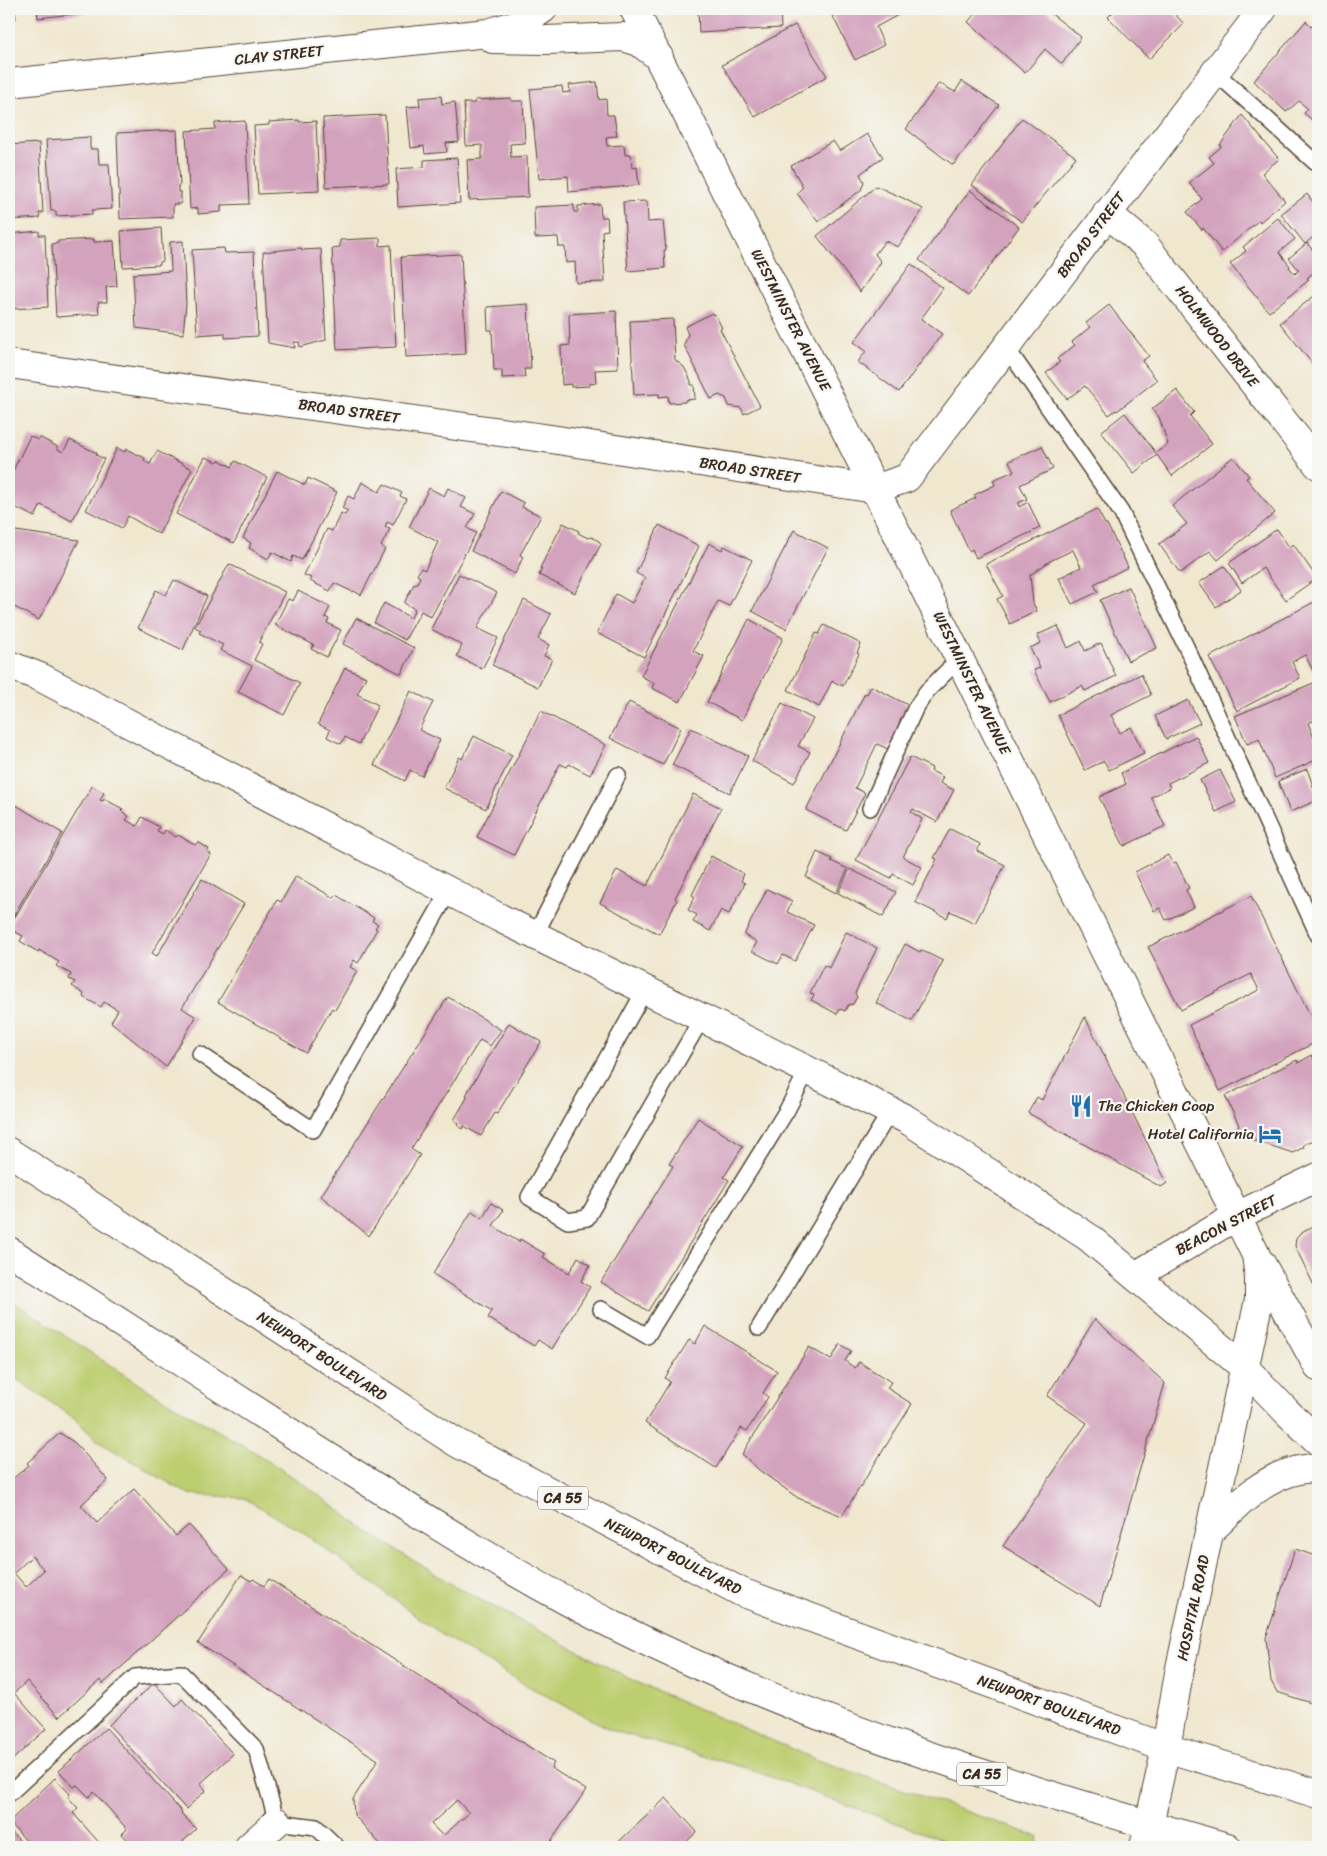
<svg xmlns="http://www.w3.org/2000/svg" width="1327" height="1856" font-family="Sriracha,sans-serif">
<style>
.green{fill:#bdce70;stroke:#7c7c47}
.building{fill:#d3a2bd;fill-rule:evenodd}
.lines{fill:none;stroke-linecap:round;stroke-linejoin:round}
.lane-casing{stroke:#564639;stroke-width:18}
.street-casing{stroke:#564639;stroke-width:30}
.secondary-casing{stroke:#564639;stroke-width:30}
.highway-casing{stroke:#564639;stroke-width:30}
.lane{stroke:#fff;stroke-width:15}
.street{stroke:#fff;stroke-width:28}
.secondary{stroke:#fff;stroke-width:28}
.highway{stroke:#fff;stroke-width:28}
.labels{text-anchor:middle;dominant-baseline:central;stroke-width:4.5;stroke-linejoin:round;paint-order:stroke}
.shield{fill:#f6f6f2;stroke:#73675e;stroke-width:1}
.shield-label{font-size:14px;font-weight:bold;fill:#3b2a1e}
.street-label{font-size:15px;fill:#3b2a1e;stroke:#f6f6f2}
.poi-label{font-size:15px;fill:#3b2a1e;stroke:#f6f6f2;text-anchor:start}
</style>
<rect width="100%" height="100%" fill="#f6f6f2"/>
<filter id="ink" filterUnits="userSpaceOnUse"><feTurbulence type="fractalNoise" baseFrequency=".02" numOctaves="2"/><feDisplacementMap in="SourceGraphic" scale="10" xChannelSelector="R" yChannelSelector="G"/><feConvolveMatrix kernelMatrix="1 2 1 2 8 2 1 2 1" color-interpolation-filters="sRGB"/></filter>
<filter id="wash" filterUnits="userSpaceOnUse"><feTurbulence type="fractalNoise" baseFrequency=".0096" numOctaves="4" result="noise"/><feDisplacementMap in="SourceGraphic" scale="20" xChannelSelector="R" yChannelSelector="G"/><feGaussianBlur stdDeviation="1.12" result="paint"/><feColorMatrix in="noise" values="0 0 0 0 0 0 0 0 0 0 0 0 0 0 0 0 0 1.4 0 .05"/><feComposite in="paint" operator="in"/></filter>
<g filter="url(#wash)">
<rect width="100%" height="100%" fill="#f0e7cf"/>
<path class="green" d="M9,1299L140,1385L254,1452L304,1484L369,1533L453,1585L634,1681L815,1759L1039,1837L1037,1847H962L746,1768L614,1731L533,1689L444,1636L302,1532L244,1498L188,1494L99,1442L74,1418L9,1374Z"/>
<g id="blocks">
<path class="building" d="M9,9H15L16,19L9,20Z
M37,9H98L99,11L38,18Z
M698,9H780L781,28L699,33Z
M829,9H898L900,14L876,27L884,45L855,60Z
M979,9H1045L1081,37L1062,64L1045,49L1025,73L968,22Z
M1116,9H1170L1184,24L1149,59L1108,17Z
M1306,21L1318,33V125L1304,113L1308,109L1299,101L1286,112L1254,81Z
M795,25L827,76L755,117L722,65Z
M962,81L999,105L953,165L906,129L939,83L955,92Z
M597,82L599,100L606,99L607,115H614L617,136L606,137L607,146L624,145L625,155L631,154L632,168L637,167L639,185L569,192L568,176L539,179L530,89L562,86L563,93L570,92L569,85Z
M441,96L442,104L455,102L459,142L446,143L447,152L425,154L424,146L411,148L407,107L420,106L419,98Z
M511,98V101H523L525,143L510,144L511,157L527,156L528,197L469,200L467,160L482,159V145L466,146L464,103H475V100Z
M385,115L389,184L326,187L323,118Z
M1242,115L1279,159L1262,173L1285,201L1260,222L1259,220L1222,252L1203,228L1202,230L1187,212L1202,199L1189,183L1214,163L1209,157L1221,147L1220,145Z
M1022,118L1076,157L1022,222L972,185Z
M299,120V122L316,121L319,191L258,194L254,126L269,125V122Z
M245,121L249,204L221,205V212L198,214V208L190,209L186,131L215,129V123Z
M177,130L180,185L178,186V192H181V204H173V217L120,219L117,133Z
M867,134L883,157L860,174L864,182L861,190L818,222L797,193L803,187L791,166L833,141L840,151Z
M90,137V149H98L99,164H109L112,209L92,210V214L56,216V211H51L46,140Z
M39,143L43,213H39L40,218L9,220V145Z
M457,158L460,203L398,207L396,169L424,167V160Z
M876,186L903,198L923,209L898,247L885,241L875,254L881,262L860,292L817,236Z
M970,190L1019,227L968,296L919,260Z
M1307,194L1318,209V233L1305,244L1281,214Z
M647,201L648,222L663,221L666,250H664L665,268L628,271L623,202Z
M600,204L601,217H607L608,230L602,231L605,282L576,283L575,262L566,263L565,247H559L558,237L535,238L534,207L574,205V212H578V206Z
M1278,218L1295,239L1279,252L1290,266L1289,267L1295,274L1299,270L1289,258L1307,243L1318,257V269L1307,278L1309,280L1269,312L1230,264L1246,251L1243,247Z
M161,228L163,261L159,262V265L123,267L121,231Z
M39,231V235H45L48,307L9,309V234Z
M380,238V246L391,245L396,347L337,350L332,248L340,247V240Z
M94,239V242L114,241L117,286L106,287L107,302H98L99,314L56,317L52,244L58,243V241Z
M183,241L186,304L183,334L136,328L133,274L171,271L170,242Z
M224,248L225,253L254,252L258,336L225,338V333L197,335L192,250Z
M301,248L302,250L321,249L326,340L300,347L299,342H294L295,348L268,343L263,252Z
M461,254L466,354L406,357L401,257Z
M911,264L943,288L921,319L942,334L899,392L858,362L866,351L854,342Z
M1318,293V371L1280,323Z
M528,304L531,369H524L525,377L502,378V370H494L492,330H488L487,307Z
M1109,305L1149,356L1142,361L1157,380L1117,411L1116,410L1109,415L1085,386L1067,399L1046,373L1060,362L1057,359L1075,345L1072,342L1090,327L1086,323Z
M616,311L618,369L595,370L596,383L589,384L590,386L571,387V384L562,385L561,346L570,345L569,314Z
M712,313L713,315L715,314L722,328L720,329L760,406L744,414L741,408L729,406L726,398L719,395L711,399L684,345L688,334L685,327Z
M673,319L675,360L684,367L691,381V385H694L695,399L685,400V402L669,403L668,396L659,397V394L634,395L630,321Z
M1177,390L1194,412L1190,416L1212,444L1172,476L1157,455L1134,473L1101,432L1125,413L1156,453L1168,444L1159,417L1152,409Z
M30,436L38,440L39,437L58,447L57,449L63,452L70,440L97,453L96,455L104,459L72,521L41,505L35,517L9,504V479Z
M1042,446L1053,469L1020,485L1027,499L1018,503L1019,507L1028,502L1040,528L976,558L972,549L969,551L950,510L976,498L974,495L995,485L993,480L1014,471L1009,461Z
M117,448L125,452L126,449L145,458L144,461L150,464L157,451L192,469L159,534L128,516L122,528L86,510Z
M205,457L217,462L219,460L232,467L235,461L267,477L234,543L176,514Z
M1233,457L1249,476L1246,478L1275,513L1218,560L1210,551L1180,573L1159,544L1187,524L1172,506Z
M277,471L305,485L308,478L337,492L302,560L293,556L291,562L272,552L268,559L249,548L251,543L243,538Z
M362,482L379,492L384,484L402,493L400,496L406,499L393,525L387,522L385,527L390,529L381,546L385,549L361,595L354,591L353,592L334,583L330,591L310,581L311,578L304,575L327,529L332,531L341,513L345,515L348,511L342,508L348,496L354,499Z
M429,488L444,496L448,488L466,498L461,507L475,514L467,528L476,533L431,617L421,611L405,640L374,623L384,603L411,618L415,609L404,603L414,584L416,585L420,577L417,575L421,568L425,570L438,542L409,527Z
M501,491L524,503L522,507L541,516L520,555L523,557L515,574L471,551Z
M1097,509L1105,524H1107L1128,567L1094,584L1098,592L1072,604L1059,578L1081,567L1073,550L1050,561L1030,575L1033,603L1037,611L1010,624L997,599L1003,596L986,564Z
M563,523L579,531L578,533L588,538L591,537L599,541L601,544L575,593L539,575L542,569L540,568Z
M659,525L699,546L644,657L597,633L616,594L632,603L645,578L636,573Z
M1277,529L1289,547L1293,544L1317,578L1286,600L1263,568L1242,583L1229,563Z
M9,530L79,540L39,620L9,604Z
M794,530L828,548L786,629L752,611Z
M709,543L722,550L724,546L752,560L729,606L718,601L693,651L704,656L680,702L652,688L654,683L641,676Z
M229,564L285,592L259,642L262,644L254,660L300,683L284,715L238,692L252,666L220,650L223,645L199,633L201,630L195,627Z
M1224,566L1241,590L1216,607L1199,583Z
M459,574L497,593L477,628L498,638L482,669L457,656L462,645L431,629Z
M174,580L207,596L183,650L138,628L156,590L166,595Z
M1129,587L1157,648L1128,661L1100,600Z
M298,591L330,607L325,617L329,619L327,623L341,630L327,657L311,649L314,645L275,625L288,599L293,601Z
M524,600L551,614L538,639L549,645L544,656L552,659L538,687L492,665Z
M1318,600V674L1315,675L1305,655L1292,662L1300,678L1237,711L1209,657Z
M356,618L414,648L401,674L343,644Z
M749,619L783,638L742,720L707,702Z
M824,625L861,644L857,653L859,654L843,686L832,681L819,707L788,690L816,633L819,634Z
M1058,626L1068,648L1081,641L1085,651L1101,643L1116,676L1085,691L1082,686L1050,702L1034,670L1040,668L1030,648L1041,643L1037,635Z
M345,668L366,677L357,694L378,705L359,744L345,737L341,744L327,737L330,730L318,724Z
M1141,674L1151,695L1111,715L1120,733L1131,727L1144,753L1109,770L1104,761L1085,770L1058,715Z
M1318,681V719L1308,723L1318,748V759L1275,778L1259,739L1247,744L1235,716Z
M871,686L908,705L904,712L906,713L888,749L877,744L855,788L865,793L846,830L806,810L865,693L867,694Z
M411,691L433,702L419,730L440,740L422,776L410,770L405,781L374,765Z
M1188,700L1200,723L1166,739L1155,716Z
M629,702L681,728L663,765L610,738Z
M782,703L813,719L798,746L810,752L794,783L752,761Z
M541,711L606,745L590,775L569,764L567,767L560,764L514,855L477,837Z
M691,728L748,756L730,793L672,765Z
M474,736L512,755L486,809L444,788L459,757L462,759Z
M1196,736L1209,763L1168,783L1170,788L1151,797L1165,826L1124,846L1099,797L1126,784L1121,773Z
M910,757L932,768L931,771L943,777L940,783L954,790L937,822L913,809L911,812L922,819L903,857L922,867L913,885L893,874L891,878L856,860Z
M1307,769L1318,800L1290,812L1278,781Z
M1220,770L1236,802L1216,812L1200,780Z
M92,786L104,793L100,800L103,801L104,799L123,809L121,811L129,816L126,820L137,826L142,817L159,827L157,831L163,834L165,830L176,837L178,835L195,845L198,842L209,849L207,852L211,854L152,953L157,956L202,879L244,904L182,1008L196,1017L166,1067L111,1022L118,1010L104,1002L101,1007L83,997L84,994L72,986L75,982L69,979L71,974L56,966L59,962L39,950L38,952L20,941L23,936L12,930L13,927L10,925Z
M693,794L721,808L675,898L677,900L659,934L600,903L617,870L647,886Z
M16,805L62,833L9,923V876L12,871L9,869V817Z
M950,829L980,844L977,851L1005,865L975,923L950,911L947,918L915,902L937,859L934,858Z
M817,852L832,859L831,861L848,869L836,893L806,877Z
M1168,855L1173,864L1176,862L1189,888L1186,890L1194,907L1166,920L1160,908L1154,911L1135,872Z
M711,856L744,874L741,881L745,883L729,914L721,910L710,931L693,922L697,915L688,910L695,897L692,895Z
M850,869L896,892L883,917L838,893Z
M296,876L334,898L336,895L374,918L372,921L378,924L375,928L377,929L358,963L354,960L350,967L357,971L335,1010L332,1008L306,1053L218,1002L277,900L281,902Z
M767,889L792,901L787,912L814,925L795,961L783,955L778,964L752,951L757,942L744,935Z
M1251,896L1318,1031V1041L1220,1091L1189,1025L1259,990L1251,974L1181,1010L1148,947Z
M846,932L877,948L855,993L857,997L853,1004L848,1005L845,1011L840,1009L837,1014L811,1000L814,995L810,993L824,965L829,968Z
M905,944L920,952L921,950L943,961L912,1021L876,1003Z
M448,997L501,1030L490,1046L480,1040L411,1149L420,1155L369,1236L321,1196Z
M1085,1017L1167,1183L1161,1187L1028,1113L1037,1097L1042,1100Z
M509,1023L541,1042L497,1114L495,1113L481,1136L464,1126L463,1129L457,1125L459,1123L454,1120L468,1096L466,1095Z
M1312,1055L1318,1067V1138L1303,1145L1304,1147L1293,1153L1241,1136L1237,1127L1239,1125L1225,1096L1297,1060L1298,1063Z
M698,1118L743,1146L724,1177L729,1180L648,1311L601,1282L673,1166L669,1164Z
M491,1203L503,1210L493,1226L519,1242L520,1239L545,1254L543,1257L569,1273L578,1257L590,1265L581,1281L590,1287L552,1349L538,1340L534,1346L488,1318L492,1311L433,1274L472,1211L482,1218Z
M1318,1223V1294L1295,1246L1296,1239L1300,1234Z
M1095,1319L1165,1383L1100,1606L1003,1546L1087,1423L1047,1396Z
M705,1326L777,1371L763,1393L768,1397L747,1431L741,1428L716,1468L645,1423L670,1382L665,1378L689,1340L695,1344Z
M840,1344L851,1351L845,1361L855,1368L859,1362L891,1382L887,1388L912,1404L842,1516L798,1498L759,1470L742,1454L809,1347L831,1360Z
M60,1433L75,1443L108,1480L81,1505L97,1523L134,1489L176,1536L189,1525L229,1569L103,1684L100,1680L59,1717L27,1681L14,1693L46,1729L9,1763V1482L29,1465L27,1463ZM32,1556L44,1570L26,1587L14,1573Z
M1295,1549L1318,1557V1691L1314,1704L1277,1692L1271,1681L1266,1638Z
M241,1575L251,1581L253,1579L264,1586L269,1579L554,1763L551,1768L586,1790L547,1847H383L354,1815L353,1799L378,1760L198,1643ZM457,1800L469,1813L443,1836L431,1824Z
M154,1683L176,1706L182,1699L233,1754L200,1784L206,1790L186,1809L109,1725Z
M106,1728L182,1812L181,1813L196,1829L183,1841L184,1843L180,1847H134L122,1834L127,1829L94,1792L89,1797L77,1785L74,1787L59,1771Z
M55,1778L70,1794L68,1797L78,1808L73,1813L103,1847H32L9,1822Z
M666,1798L697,1832L685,1843L688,1847H613Z
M9,1829L20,1841L16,1845L18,1847H9Z"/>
</g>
</g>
<g filter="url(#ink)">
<use href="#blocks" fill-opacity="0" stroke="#564639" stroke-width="1"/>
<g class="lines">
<defs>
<path id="lane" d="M1215,72L1318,165
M1006,347L1121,512L1190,655L1318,935
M870,808L915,709L927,691L960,658
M535,935L618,775
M645,990L529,1197L568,1221L587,1218L702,1018
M200,1054L313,1130L449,891
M601,1309L647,1336L787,1110L807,1071
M759,1328L890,1112
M9,1794L135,1677L181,1673L256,1749L277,1822L316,1827L337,1847"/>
<path id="street" d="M1107,213L1145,245L1318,465
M9,364L551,439L875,489
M1135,1276L1237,1216L1318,1177
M249,1847L277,1822"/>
<path id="secondary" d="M634,9L875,489L1256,1255L1259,1277V1300L1179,1673L1166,1748L1144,1847
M493,39L546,40L623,37L639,42L659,57
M9,83L488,33L524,22L543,9
M875,489L907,478L1263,9
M9,665L40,677L500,918L906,1119L1088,1237L1245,1368L1288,1413L1318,1441
M1261,1263L1318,1367
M1210,1531C1236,1506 1263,1477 1299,1470C1306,1469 1312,1467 1318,1469"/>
<path id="highway" d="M9,1152L457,1443L741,1592L1166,1748L1318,1794
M9,1251C122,1323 235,1398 349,1470C436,1525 523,1580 615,1626C810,1724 1018,1788 1227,1847"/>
</defs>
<use href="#lane" class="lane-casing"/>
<use href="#street" class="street-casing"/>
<use href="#secondary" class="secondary-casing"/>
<use href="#highway" class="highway-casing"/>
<use href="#lane" class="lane"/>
<use href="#street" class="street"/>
<use href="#secondary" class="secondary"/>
<use href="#highway" class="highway"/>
</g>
</g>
<defs>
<symbol id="restaurant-bare" viewBox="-9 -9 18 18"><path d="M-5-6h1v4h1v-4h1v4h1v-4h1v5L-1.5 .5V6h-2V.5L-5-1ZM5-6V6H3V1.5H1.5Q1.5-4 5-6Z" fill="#1f6fb2" stroke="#f6f6f2" stroke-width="2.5" paint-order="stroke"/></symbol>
<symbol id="hotel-bare" viewBox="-9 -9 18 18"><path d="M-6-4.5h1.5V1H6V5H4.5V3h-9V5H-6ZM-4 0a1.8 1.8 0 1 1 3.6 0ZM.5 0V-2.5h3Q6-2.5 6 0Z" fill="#1f6fb2" stroke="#f6f6f2" stroke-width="2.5" paint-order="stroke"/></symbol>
</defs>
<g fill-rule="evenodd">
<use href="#restaurant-bare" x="1065" y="1090" width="32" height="32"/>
<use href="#hotel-bare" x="1254" y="1118" width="32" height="32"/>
</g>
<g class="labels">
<g class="shield">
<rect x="538" y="1486.5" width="50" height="23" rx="4"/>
<rect x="957" y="1762.5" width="50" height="23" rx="4"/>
</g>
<g class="shield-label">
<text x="563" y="1498">CA 55</text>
<text x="982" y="1774">CA 55</text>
</g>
<g class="street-label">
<text transform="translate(279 55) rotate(-6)">CLAY STREET</text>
<text transform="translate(1091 235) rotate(-53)">BROAD STREET</text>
<text transform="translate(791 320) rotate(63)">WESTMINSTER AVENUE</text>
<text transform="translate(1217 336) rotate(52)">HOLMWOOD DRIVE</text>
<text transform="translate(349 411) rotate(8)">BROAD STREET</text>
<text transform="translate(750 470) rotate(9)">BROAD STREET</text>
<text transform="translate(972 683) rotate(64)">WESTMINSTER AVENUE</text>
<text transform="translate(1226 1225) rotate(-28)">BEACON STREET</text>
<text transform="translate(322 1356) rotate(33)">NEWPORT BOULEVARD</text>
<text transform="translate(673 1556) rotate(27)">NEWPORT BOULEVARD</text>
<text transform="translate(1193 1608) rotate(-78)">HOSPITAL ROAD</text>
<text transform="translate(1049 1705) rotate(20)">NEWPORT BOULEVARD</text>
</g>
<g class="poi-label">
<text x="1098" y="1106">The Chicken Coop</text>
<text x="1254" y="1134" text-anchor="end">Hotel California</text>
</g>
</g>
<rect width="1327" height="1856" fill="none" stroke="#f6f6f2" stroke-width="30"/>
</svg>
